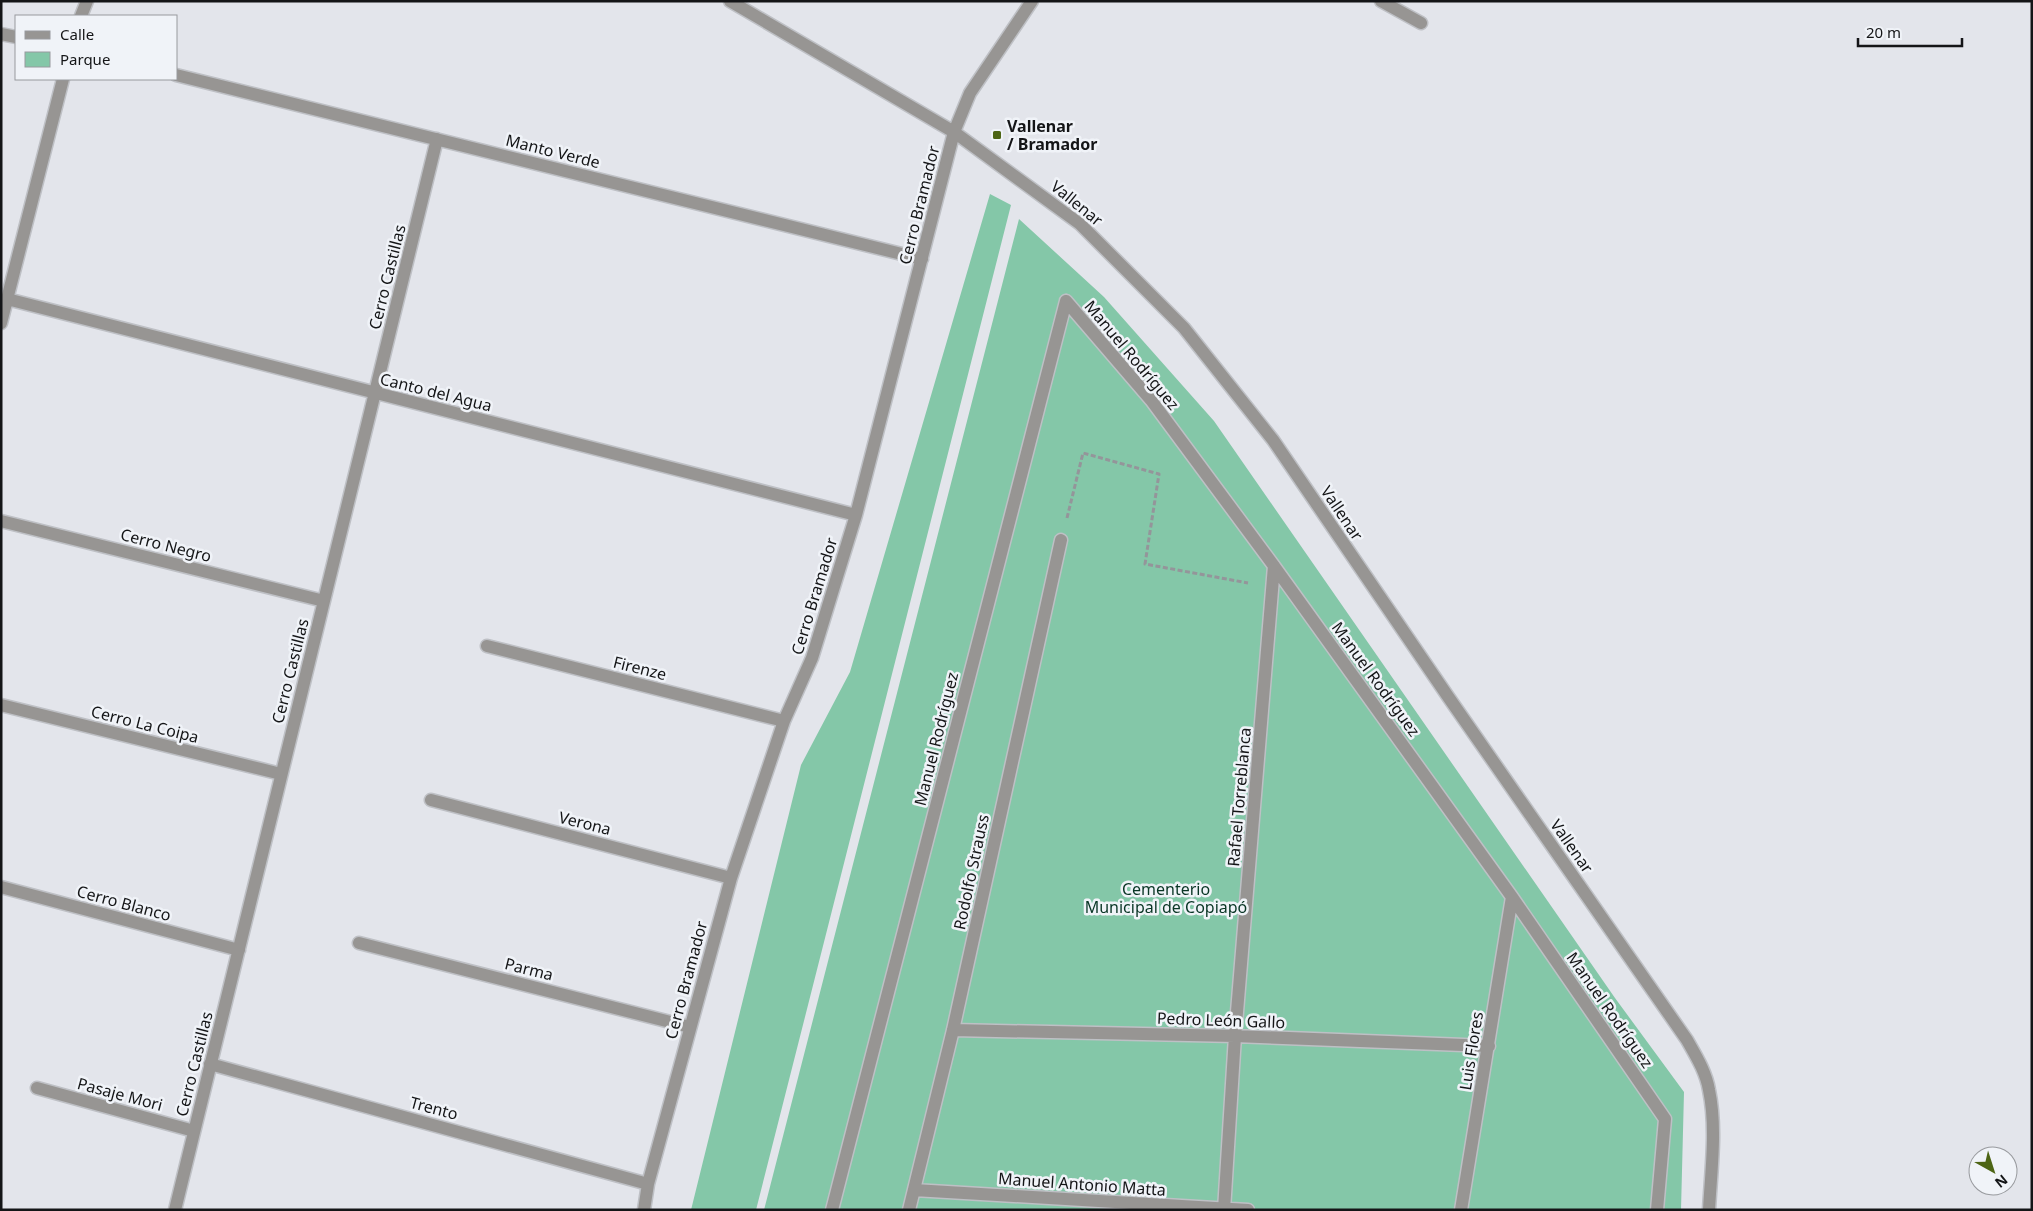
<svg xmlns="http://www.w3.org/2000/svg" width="2033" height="1211" font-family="'Noto Sans',sans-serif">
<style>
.green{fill:#84c7a8}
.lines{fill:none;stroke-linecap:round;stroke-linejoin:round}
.minor-casing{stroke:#bec0c5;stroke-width:15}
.path{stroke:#94959a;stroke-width:3;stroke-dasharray:5 2.5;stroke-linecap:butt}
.minor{stroke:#979593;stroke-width:12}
.poi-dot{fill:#4d6515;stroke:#f0f3f8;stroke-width:2}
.labels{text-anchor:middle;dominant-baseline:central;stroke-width:5;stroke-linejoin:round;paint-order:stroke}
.poi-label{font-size:16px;font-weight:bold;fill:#141517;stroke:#f0f3f8;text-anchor:start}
.street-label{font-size:16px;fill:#141517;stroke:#f0f3f8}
.park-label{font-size:16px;fill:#093625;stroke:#f0f3f8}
</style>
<rect width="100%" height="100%" fill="#e3e5eb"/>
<path class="green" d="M990,194L1011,205L756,1210H691L801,765L850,672Z
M1019,219L1104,297L1214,421L1615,998L1684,1092L1681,1210H764Z"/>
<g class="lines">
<defs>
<path id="minor" d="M730,1L954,132L1080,224L1184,328L1273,440L1449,698L1687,1040C1696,1056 1706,1072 1709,1090C1717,1128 1711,1171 1709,1210
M1381,1L1421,23
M81,16L87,1
M1,34L16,37
M176,75L922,259
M7,299L856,515
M1066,301L1151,400L1274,566L1512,897L1665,1119L1657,1210
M1,323L63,79
M1,521L324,601
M487,646L784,721
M1,705L281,774
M431,800L731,878
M1,887L239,950
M359,943L690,1027
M953,1030L1235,1036L1489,1046
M210,1064L648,1184
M37,1088L194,1131
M914,1190L1248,1210
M175,1210L437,139
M644,1210L648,1184L731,878L784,721L812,658L856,515L954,132L970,93L1032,1
M832,1210L1066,301
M909,1210L953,1030L1061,540
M1224,1210L1235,1036L1274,566
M1461,1210L1512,897"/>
</defs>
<use href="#minor" class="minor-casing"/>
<path class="path" d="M1067,518L1083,453L1159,474L1145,564L1248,583"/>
<use href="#minor" class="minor"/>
</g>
<rect class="poi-dot" x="992" y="130" width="10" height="10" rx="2.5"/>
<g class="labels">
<g class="poi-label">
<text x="1007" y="126">Vallenar<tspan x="1007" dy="18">/ Bramador</tspan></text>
</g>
<g class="street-label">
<text transform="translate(553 151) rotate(14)">Manto Verde</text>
<text transform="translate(1077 203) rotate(39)">Vallenar</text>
<text transform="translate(919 205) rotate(-76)">Cerro Bramador</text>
<text transform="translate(387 277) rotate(-76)">Cerro Castillas</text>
<text transform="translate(1132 355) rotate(50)">Manuel Rodríguez</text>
<text transform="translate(436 392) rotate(14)">Canto del Agua</text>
<text transform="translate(1342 513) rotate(56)">Vallenar</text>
<text transform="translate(166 545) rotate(14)">Cerro Negro</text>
<text transform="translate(814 596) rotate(-73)">Cerro Bramador</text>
<text transform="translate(640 668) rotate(14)">Firenze</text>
<text transform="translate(290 671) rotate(-76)">Cerro Castillas</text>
<text transform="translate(1376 679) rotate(54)">Manuel Rodríguez</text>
<text transform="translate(145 724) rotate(14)">Cerro La Coipa</text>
<text transform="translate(936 739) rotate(-76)">Manuel Rodríguez</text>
<text transform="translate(1239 797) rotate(-85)">Rafael Torreblanca</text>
<text transform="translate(585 823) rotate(14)">Verona</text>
<text transform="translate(1572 846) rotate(55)">Vallenar</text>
<text transform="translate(971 872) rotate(-78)">Rodolfo Strauss</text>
<text transform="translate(124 903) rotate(15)">Cerro Blanco</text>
<text transform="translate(529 969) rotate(14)">Parma</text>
<text transform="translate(686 980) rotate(-75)">Cerro Bramador</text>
<text transform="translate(1610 1010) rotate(55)">Manuel Rodríguez</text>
<text transform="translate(1221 1020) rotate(2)">Pedro León Gallo</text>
<text transform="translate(1471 1051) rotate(-81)">Luis Flores</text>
<text transform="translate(194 1064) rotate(-76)">Cerro Castillas</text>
<text transform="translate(120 1094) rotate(15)">Pasaje Mori</text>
<text transform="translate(434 1108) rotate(15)">Trento</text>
<text transform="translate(1082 1184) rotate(4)">Manuel Antonio Matta</text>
</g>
<g class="park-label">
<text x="1166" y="889">Cementerio<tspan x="1166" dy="18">Municipal de Copiapó</tspan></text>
</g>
</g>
<rect width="2033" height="1211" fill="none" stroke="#141517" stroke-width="5"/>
<rect x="15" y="15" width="162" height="65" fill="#f0f3f8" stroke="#989a9e"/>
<rect x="25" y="31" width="25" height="8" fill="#979593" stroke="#989a9e"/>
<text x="60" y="40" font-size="15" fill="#141517">Calle</text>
<rect x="25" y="52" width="25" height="15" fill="#84c7a8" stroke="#989a9e"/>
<text x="60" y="65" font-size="15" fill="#141517">Parque</text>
<g transform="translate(1993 1171) rotate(141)"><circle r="24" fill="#f0f3f8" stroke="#989a9e"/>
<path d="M0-4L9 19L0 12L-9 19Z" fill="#4d6515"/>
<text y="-8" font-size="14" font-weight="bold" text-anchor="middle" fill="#141517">N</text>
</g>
<path d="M1858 38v8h104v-8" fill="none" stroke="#141517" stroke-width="2.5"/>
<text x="1866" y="38" font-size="15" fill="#141517" stroke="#f0f3f8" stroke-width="4" paint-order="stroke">20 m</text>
</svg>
